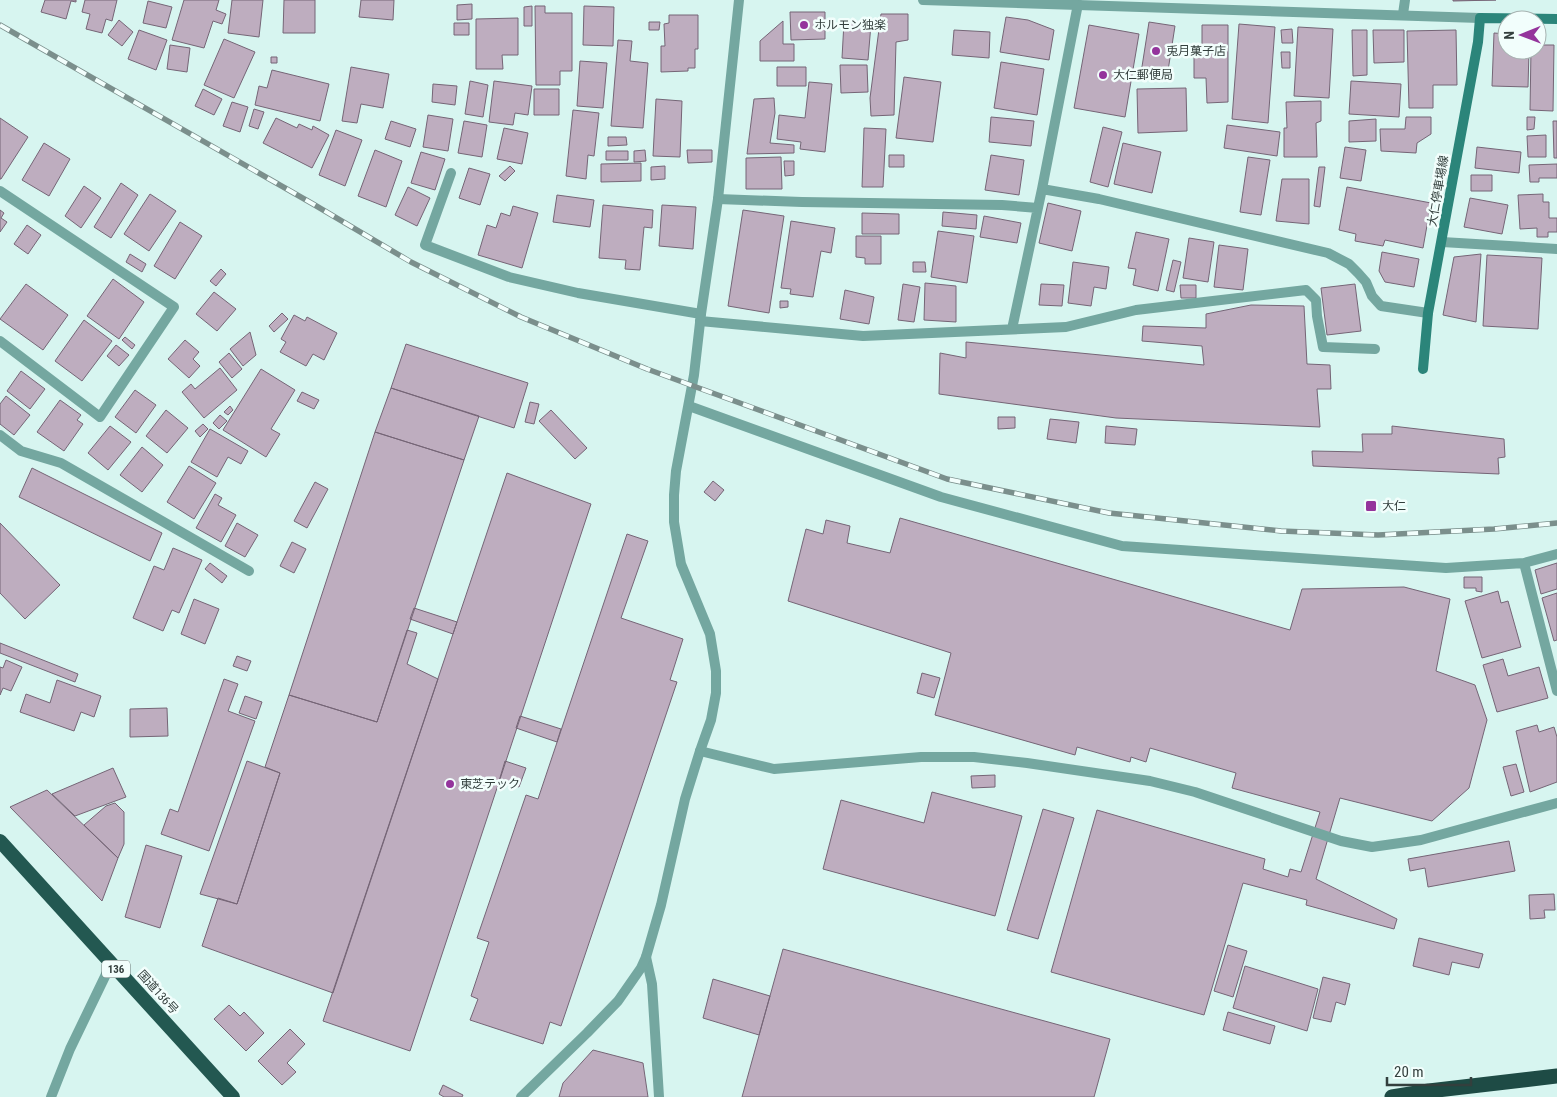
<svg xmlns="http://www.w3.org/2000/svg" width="1557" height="1097" font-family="'Roboto Condensed','Noto Sans JP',sans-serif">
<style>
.building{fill:#beadbf;stroke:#756576}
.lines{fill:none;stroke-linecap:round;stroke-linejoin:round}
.service{stroke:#74a7a0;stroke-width:10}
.minor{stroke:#74a7a0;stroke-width:10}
.tertiary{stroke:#74a7a0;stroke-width:10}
.secondary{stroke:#2b857a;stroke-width:10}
.trunk{stroke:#235851;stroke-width:14}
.motorway{stroke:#1e4b45;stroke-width:15}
.rail-casing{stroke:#7b8f8c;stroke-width:5.5}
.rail{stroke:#f2fefc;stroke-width:4;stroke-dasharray:11;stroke-linecap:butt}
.poi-dot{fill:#94349c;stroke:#f2fefc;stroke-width:2}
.labels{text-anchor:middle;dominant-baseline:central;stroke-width:5;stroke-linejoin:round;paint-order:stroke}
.shield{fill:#f2fefc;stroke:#6c7876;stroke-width:1}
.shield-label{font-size:11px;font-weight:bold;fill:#333f3d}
.poi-label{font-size:12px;fill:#333f3d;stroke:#f2fefc;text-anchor:start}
.street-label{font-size:12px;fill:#333f3d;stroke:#f2fefc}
</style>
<rect width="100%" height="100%" fill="#d7f5f0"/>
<path class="building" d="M45,0H76V2L71,1L66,19L41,12Z
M85,0H117L112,21L106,19L102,33L86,29L90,14L82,12Z
M184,0H219L216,10L226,14L222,24L213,21L204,48L172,40Z
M232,0H263L259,37L228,33Z
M284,0H315V33H283Z
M361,0H394L393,20L359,17Z
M1453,0H1496L1453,1Z
M148,1L172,7L166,28L143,23Z
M472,4V19L457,20V5Z
M532,6V26H524V7Z
M535,6H545V13H572V71H560V85H536Z
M584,6L614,7L613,46L583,45Z
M790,12H825V39L791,40Z
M881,14H908V40L896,42L894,115L871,116L870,98Z
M669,15H698V49H695V68H688V71L661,72V46H665L664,24L669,23Z
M1006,17L1028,20L1054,30L1049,60L1000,52Z
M518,18V55H502L503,69H476V19Z
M119,20L133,32L122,46L108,35Z
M783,21V44H794V61H760V41Z
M649,22H660L659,30H649Z
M844,22L871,24L868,60L842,58Z
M1149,22L1175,26L1167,77L1141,73Z
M454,23H469V35H454Z
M1239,24L1275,27L1268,123L1232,119Z
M1089,25L1139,34L1125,117L1074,108Z
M1202,25H1228V102L1207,103L1206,78H1194V55L1202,56Z
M1298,27L1333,29L1329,98L1294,96Z
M1292,29L1293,43H1282L1281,30Z
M139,30L167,40L156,70L128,59Z
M954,30L990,32L989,58L952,55Z
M1352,30H1367V75L1353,76Z
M1373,30H1404V62L1374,63Z
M1456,30L1457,85H1433V108H1409L1407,31Z
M1494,33L1507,34V50H1529L1528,87L1492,86Z
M224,39L255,52L234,98L204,85Z
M618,40L632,41L630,61L648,63L643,128L611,126Z
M170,45L190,48L187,72L167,69Z
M1537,45H1554L1553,111L1530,110L1531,50H1537Z
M1281,52H1290V68H1282Z
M271,57H277V63H271Z
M580,61L607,63L603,108L577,106Z
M1001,62L1044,69L1037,115L994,108Z
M840,65H867L868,92L841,93Z
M351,67L389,74L383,108L361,104L357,123L342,121Z
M777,67H806V86H777Z
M272,70L329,84L320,121L255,105L259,86L267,88Z
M904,77L941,82L933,142L896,138Z
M470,81L488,85L483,117L465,114Z
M494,81L532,86L528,115L515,113L513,125L489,122Z
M1351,81L1401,84L1399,117L1349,114Z
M809,82L832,84L825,152L800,149L801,142L777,139L779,115L805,118Z
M433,84L457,86L455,105L432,102Z
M1186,88L1187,131L1138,133L1137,89Z
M203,89L222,99L214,115L195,106Z
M534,89H559V115H534Z
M774,98L775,113L770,143L794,145V153L747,154L754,99Z
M656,99L682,101L680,157L653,156Z
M1321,101V121L1316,123L1317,157H1284V128H1287L1286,102Z
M232,102L248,107L240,132L223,126Z
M254,109L264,112L258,129L249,126Z
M573,110L599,113L594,156L588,155L586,179L566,176Z
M428,115L453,119L448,151L423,147Z
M991,117L1034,121L1031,146L989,142Z
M1406,117H1431V134L1417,143L1416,153L1381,151L1380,129H1405Z
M1527,117H1535L1534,129L1527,130Z
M0,118L28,137L1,179H0Z
M276,118L297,128L299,124L312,130L313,126L329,135L312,168L263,143Z
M1376,119V141L1349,142V121Z
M391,121L416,129L410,147L385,139Z
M464,121L487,125L482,157L458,153Z
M1553,121H1557V158H1554Z
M1227,125L1280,132L1277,156L1224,148Z
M1103,127L1122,132L1108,187L1090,182Z
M504,128L528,133L522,164L497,159Z
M864,128L886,129L883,187H862Z
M336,130L362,140L345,186L319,175Z
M1546,135V157H1528L1527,136Z
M608,137H626L627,145L608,146Z
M44,143L70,159L49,196L22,180Z
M1123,143L1161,152L1152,193L1114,184Z
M1345,147L1366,150L1361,181L1340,178Z
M1477,147L1521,152L1519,173L1475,168Z
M375,150L402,161L386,207L358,196Z
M645,150L646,161L634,162V151Z
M687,150H712V162L688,163Z
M606,151H628V160H606Z
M421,152L445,159L435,190L411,183Z
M889,155H904V167H889Z
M991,155L1024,160L1019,195L985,190Z
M781,157L782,189H746V158Z
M1248,157L1270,160L1261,215L1240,212Z
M784,161H794V175L785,176Z
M641,163V181L601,182V164Z
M1557,164V178H1539V182H1530L1529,165Z
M510,166L515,171L505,181L499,176Z
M665,166V179L651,180V167Z
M1319,167H1325L1320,207L1314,206Z
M469,168L490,174L480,205L459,198Z
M1471,175H1492V191H1471Z
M1282,179H1309V224L1276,221Z
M121,183L138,195L111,238L94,227Z
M84,186L101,198L81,228L65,216Z
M408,187L430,198L417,226L395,215Z
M1347,187L1431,203L1423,248L1385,240L1383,246L1355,241L1356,234L1339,230Z
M150,194L176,211L149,251L124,234Z
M1543,194V202H1549V218H1557V232H1548V237H1537V228L1520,229L1518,195Z
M557,195L594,200L590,227L553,222Z
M1470,198L1508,205L1502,234L1464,227Z
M1048,203L1081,211L1072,251L1039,243Z
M603,205L653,210L652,228L644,227L640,270L625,269L626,260L599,258Z
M662,205L696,207L693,249L659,246Z
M513,206L538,213L522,268L478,255L487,225L496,228L501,213L510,216Z
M0,210L4,213L1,218L7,222L0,232Z
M743,210L784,216L769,313L728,306Z
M943,212L977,215L976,229L942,226Z
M862,213L899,214V234H862Z
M984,216L1021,223L1017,243L980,237Z
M791,221L835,228L831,253L821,251L813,297L790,294L791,289L781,288Z
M180,222L202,236L175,279L154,266Z
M27,225L41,235L28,254L14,244Z
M938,231L974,236L967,283L931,277Z
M1136,232L1169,239L1158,291L1133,285L1136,269L1128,268Z
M856,236H881V264H865V258L856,257Z
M1189,238L1214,242L1208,282L1183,278Z
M1219,245L1248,249L1243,290L1214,287Z
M1382,252L1419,259L1414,287L1385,282L1379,271Z
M130,254L146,264L142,272L126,262Z
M1481,254L1476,322L1443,315L1454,257Z
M1487,255L1542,258L1538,329L1483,326Z
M1173,260L1181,262L1174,292L1166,290Z
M913,262H925L926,272H913Z
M1073,262L1109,267L1106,289L1094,287L1091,306L1068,303Z
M221,269L226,274L216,286L210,281Z
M113,279L144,302L119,339L87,316Z
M925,283L956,286V322L924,320Z
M26,284L68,315L43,350L0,319Z
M903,284L920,287L914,322L898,320Z
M1041,284L1064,285L1062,306L1039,305Z
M1355,284L1361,331L1327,335L1321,288Z
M1180,285H1196V298H1181Z
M845,290L874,297L869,324L840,319Z
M214,292L236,309L217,331L196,314Z
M780,301H788V307L780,308Z
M1251,305L1304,306L1307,364L1330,365L1331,389H1317L1320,427L1116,418L939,394L940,353L966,358V342L1204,365L1202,346L1142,341L1143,326L1206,328V314Z
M282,313L288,319L274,332L269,326Z
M294,315L305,321L307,317L337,333L324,360L313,354L306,366L280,352L286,342L281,339Z
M84,320L112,341L82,381L55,361Z
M250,332L256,355L243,366L230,349Z
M125,337L135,345L132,349L122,340Z
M185,340L199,352L193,359L200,366L189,378L168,359Z
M406,344L528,383L514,428L391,388Z
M116,345L129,355L119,366L107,356Z
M229,353L242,369L232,378L219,362Z
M220,368L237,390L204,418L182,392L191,384L195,389Z
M261,369L295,390L271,429L280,434L266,457L223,430Z
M21,371L45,389L30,409L7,391Z
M391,388L479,416L464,460L375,432Z
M135,390L156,405L136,433L115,417Z
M302,392L319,400L314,409L297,401Z
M6,396L30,415L14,435L0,424V404Z
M60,400L81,415L77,420L83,424L64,451L37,432Z
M530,402L539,404L534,424L525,422Z
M230,406L233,410L228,415L224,412Z
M166,410L188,428L167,453L146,436Z
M551,410L587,448L575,459L539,421Z
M220,415L227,421L219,429L213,423Z
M998,417H1015V428L998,429Z
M1050,419L1079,422L1076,443L1047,439Z
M203,424L208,429L200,437L195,431Z
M110,426L131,442L108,470L88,453Z
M1106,426L1137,429L1135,445L1105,443Z
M1392,426L1504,439L1505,457L1498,458L1499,474L1313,466L1312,451L1363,452L1362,434H1392Z
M210,429L248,451L241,464L228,457L217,477L191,462Z
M375,432L464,460L377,722L289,695Z
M142,447L163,465L142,492L120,475Z
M189,466L216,483L194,519L167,502Z
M32,468L162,533L150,561L19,497Z
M507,473L591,504L410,1051L323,1021Z
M713,481L724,490L715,501L704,492Z
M315,482L328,489L307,528L294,521Z
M215,494L222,498L218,505L236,515L221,542L196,528Z
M900,518L1290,630L1302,589L1404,587L1450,599L1436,671L1475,685L1487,720L1469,788L1432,821L1340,798L1316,879L1397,919L1394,929L1306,905L1307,900L1243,883L1204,1015L1051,972L1097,810L1265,859L1263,869L1288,877L1290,869L1301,872L1320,812L1232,788L1236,773L1150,748L1146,762L1131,757L1130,762L1077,747L1075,755L935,715L951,653L788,601L806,529L823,534L826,520L850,526L847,543L890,553Z
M0,523L60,585L25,619L0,593Z
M237,523L258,535L245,557L225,546Z
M627,534L648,541L621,618L683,639L670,680L677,682L561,1026L550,1022L543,1044L470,1020L478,999L471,996L489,942L477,938L526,795L538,799Z
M292,542L306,549L294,573L280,566Z
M173,548L202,560L179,613L172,610L163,631L133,618L154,566L164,570Z
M210,563L227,576L222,583L205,569Z
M1557,563V589L1541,594L1535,570Z
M1464,577H1482V592L1476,591V588H1464Z
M1498,591L1501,603L1508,601L1521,647L1482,658L1465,601Z
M1557,593V640L1554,641L1542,598Z
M194,599L219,609L205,644L181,634Z
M414,608L457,622L453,634L410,619Z
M407,630L417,633L407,664L438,679L333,993L202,946L218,898L237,904L280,773L265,767L289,695L377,722Z
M0,643L78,674L75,682L0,653Z
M237,656L251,661L247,671L233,666Z
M1503,659L1508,676L1539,667L1548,698L1497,712L1483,665Z
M6,660L22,667L11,691L3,688L0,695V667L3,668Z
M922,673L940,678L934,698L917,693Z
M224,679L238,684L228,711L255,721L209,851L161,834L170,809L178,812Z
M57,680L101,696L94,717L81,712L74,731L20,712L26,694L50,703Z
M245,696L262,702L256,719L239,713Z
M167,708L168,736L130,737V709Z
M520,716L561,729L557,742L516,728Z
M1537,725L1539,732L1554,727L1557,737V782L1530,792L1516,731Z
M247,761L280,773L237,904L200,894Z
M505,761L526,768L519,787L499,781Z
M1516,764L1524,792L1511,796L1503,767Z
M113,768L126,797L75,816L52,794Z
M995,775V787L972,788L971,776Z
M47,790L118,858L102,901L10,807Z
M932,792L1022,816L995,916L823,869L841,800L924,823Z
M115,803L124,812V844L118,858L84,825L106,806Z
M1043,809L1074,818L1038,939L1007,930Z
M1509,841L1515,871L1428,887L1425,868L1410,871L1408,859Z
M146,845L182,856L160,928L125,917Z
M1554,894L1555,910H1544L1545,918L1530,919L1529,895Z
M1419,938L1483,954L1479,968L1452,962L1449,975L1413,966Z
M1228,945L1247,951L1233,997L1214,991Z
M783,949L1110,1039L1094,1097H742Z
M1245,966L1318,989L1307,1031L1233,1008Z
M1323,977L1350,984L1345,1005L1336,1002L1331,1022L1313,1018Z
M713,979L770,996L759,1035L703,1018Z
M229,1005L240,1016L244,1012L264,1033L246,1051L214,1019Z
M1228,1012L1275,1026L1270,1044L1223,1030Z
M290,1029L305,1044L287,1063L296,1072L282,1085L258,1061Z
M593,1050L643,1063L648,1097H559L563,1083Z
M443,1085L463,1095L462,1097H444L439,1094Z"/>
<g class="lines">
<path class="service" d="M451,173L425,245L509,277L578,293L701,314
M646,957L652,984L659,1097"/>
<path class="minor" d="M1403,14L1405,0
M1042,189L1099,199L1328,253L1349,264L1358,273L1366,282L1372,296L1381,306L1428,313
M0,191L174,307L100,417L0,341
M718,199L802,202L1002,205L1038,208
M1442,242L1557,249
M700,321L863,336L1066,327L1136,310L1306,290L1316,300L1317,316L1323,347L1375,349
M1012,329L1042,189L1078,4
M689,406L941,497L1122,546L1446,568L1524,563L1557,554
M0,435L21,451L61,463L249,571
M1524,563L1557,691
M700,751L774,769L921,757H974L1027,763L1150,781L1195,792L1341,841L1372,847L1421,840L1557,803
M51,1097L70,1049L111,964"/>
<path class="tertiary" d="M923,0L1480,18
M521,1097L587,1033L618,1001L641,968L646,957L661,905L685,799L700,751L711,720L716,693V671L710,634L681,564L674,522V495L676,471L694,375L701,314L718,199L739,0"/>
<path class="secondary" d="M1423,369L1428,313L1478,42L1480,18L1557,19"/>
<path class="trunk" d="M0,841L233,1097"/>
<path class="motorway" d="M1392,1097L1429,1091L1557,1076"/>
<defs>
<path id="rail" d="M0,25L313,204L411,262L521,317L647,369L947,479L1109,513L1281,531L1378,535L1494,529L1557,523"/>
</defs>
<use href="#rail" class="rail-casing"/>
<use href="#rail" class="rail"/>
</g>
<g class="poi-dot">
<circle cx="804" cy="25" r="5"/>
<circle cx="1156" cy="51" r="5"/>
<circle cx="1103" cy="75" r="5"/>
<rect x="1365" y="500" width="12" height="12" rx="2.5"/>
<circle cx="450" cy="784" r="5"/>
</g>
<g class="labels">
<rect class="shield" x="102" y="960.5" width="28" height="17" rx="4"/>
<g class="shield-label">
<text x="116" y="969">136</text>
</g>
<g class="poi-label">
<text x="814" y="25">ホルモン独楽</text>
<text x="1166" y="51">兎月菓子店</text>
<text x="1113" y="75">大仁郵便局</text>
<text x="1382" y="506">大仁</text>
<text x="460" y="784">東芝テック</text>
</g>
<g class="street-label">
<text transform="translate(1438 191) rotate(-80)">大仁停車場線</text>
<text transform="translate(158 992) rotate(48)">国道136号</text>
</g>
</g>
<g transform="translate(1522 35) rotate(269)"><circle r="24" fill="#f2fefc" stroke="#a6b2b0"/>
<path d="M0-4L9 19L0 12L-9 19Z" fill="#94349c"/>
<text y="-8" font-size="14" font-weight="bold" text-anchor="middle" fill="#333f3d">N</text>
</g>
<path d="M1387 1077v8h84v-8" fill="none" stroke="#333f3d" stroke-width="2.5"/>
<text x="1394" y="1077" font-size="15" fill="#333f3d" stroke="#f2fefc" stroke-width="4" paint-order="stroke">20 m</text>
</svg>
